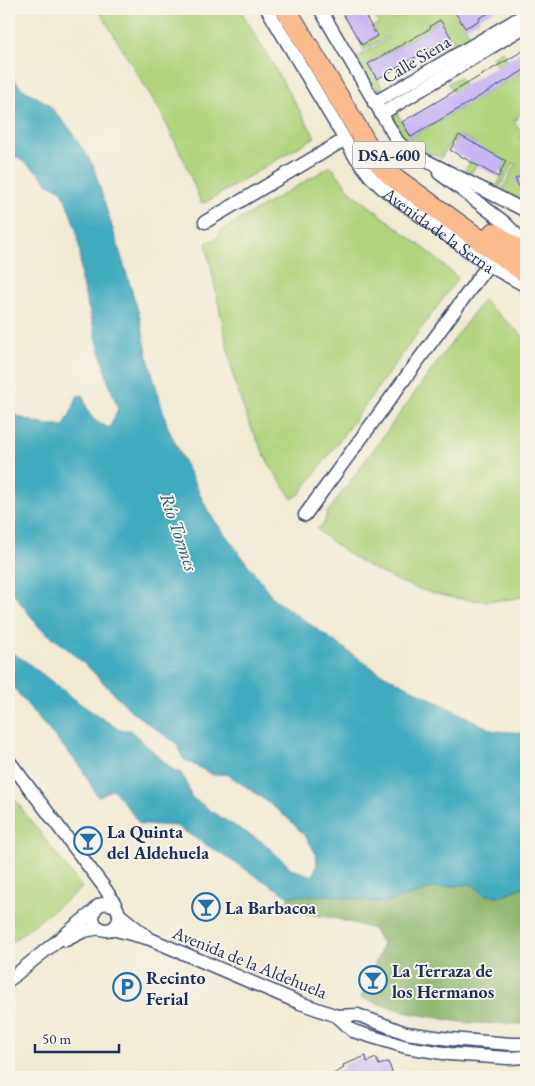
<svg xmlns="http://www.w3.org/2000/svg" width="535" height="1086" font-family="'EB Garamond',serif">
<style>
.green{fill:#b2d47d;stroke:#66826e}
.forest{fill:#8db66c;stroke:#547265}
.water{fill:#3faabe;stroke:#2d6c8e}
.building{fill:#c8b6f4}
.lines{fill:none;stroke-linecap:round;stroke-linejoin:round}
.minor-casing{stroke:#3b4b70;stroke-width:15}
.primary-casing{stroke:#3b4b70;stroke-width:22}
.minor{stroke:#fff;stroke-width:12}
.primary{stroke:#fbbb8d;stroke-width:20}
.labels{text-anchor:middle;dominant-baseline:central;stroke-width:4;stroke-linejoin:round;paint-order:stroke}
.shield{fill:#f7f3e8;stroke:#5d6a87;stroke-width:1}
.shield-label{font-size:16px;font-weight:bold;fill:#1b2f5e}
.street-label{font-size:18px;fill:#1b2f5e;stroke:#f7f3e8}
.poi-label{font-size:18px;font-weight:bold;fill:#1b2f5e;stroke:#f7f3e8;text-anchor:start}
.water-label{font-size:19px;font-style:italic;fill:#285a80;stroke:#f7f3e8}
</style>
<rect width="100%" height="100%" fill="#f7f3e8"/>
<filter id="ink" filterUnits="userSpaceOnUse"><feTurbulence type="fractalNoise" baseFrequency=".02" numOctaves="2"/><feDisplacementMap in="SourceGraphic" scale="10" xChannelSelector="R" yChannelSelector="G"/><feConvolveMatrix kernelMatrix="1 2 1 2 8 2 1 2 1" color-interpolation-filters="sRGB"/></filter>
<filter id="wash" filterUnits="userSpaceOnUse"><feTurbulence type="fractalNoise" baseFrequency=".0096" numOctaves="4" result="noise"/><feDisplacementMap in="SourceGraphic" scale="20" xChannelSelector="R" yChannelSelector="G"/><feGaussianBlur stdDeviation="1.12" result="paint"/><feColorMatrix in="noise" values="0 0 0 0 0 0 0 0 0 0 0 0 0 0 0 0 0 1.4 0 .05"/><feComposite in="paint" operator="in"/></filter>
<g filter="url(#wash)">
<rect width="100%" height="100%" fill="#f1ead3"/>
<path class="green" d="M98,9H240L315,137L206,202L201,203L184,160L160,111Z
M371,9H377L380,14L393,20L394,18C402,17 410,16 414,9H455L471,37L456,46L440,20L430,26L440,43L444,41L449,50L434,59L419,34L369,64L383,89L378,90L373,86L356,58L388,39L387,37L364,50L361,45L377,36L372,27L379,23Z
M502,51L516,75L526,69V111L520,112L517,120L516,118L514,119L518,129H520L523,134L519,137L522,142L524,143L526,141V173L516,180L526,198V205L502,191L514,167L517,165L513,163L499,189L496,187L504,172L501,171L506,161L489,152L480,158L471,174L465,171L473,157L476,144L459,135L454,143L451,141L441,158L406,140L402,136L393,118L397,113L411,137L462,107L448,83L459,77L473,100L506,81L492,57Z
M331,166L351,192L430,253L458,278L300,494L292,499L268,462L249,423L235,384L206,243L217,238L221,231Z
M483,300L526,339V596C455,614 369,577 317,529L324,524L327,513Z
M9,792L82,888L9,944Z"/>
<path class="forest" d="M471,884C496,902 500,896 526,886V1024L467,1023L409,1013L361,998L383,945L373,929L335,918L288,911V896L329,895L384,903L435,888Z"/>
<path class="water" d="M9,72L21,88L47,103L70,129L93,165L139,314L149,362L168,428L209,513L274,599L375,670L494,731L526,733V886L500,896L486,895L471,884L435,888L384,903L329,895L288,896L176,826L140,824L113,789L98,797L80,766L39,719L9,682V651L24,660L82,705L120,730H130L172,769L181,773L186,781L191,797L220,817L264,843L292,869L313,876C314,872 317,866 317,861C315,831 251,790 227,774L213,775L183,759L177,744L132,712L89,668L64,646L39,627L9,588V413C27,419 43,427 64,426L73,408L77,396L83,395C88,413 90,421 110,428L118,408L108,381L81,280L80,253L76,229L62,190L48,184L39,173L11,153L9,148Z"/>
<g id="blocks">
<path class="building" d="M340,9H361L377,36L362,45Z
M453,9H497L479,18L480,20L465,28Z
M440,20L451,37L377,79L368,64L431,28L430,26Z
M526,49V69L411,137L402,122Z
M459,135L506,161L498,177L450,150Z
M526,173V198L515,179Z
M366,1056L367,1062L376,1058L379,1065L388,1062L393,1074L386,1077H328L344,1068L343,1065Z"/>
</g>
</g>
<g filter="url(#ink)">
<use href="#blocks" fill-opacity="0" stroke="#3b4b70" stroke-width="1"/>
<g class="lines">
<defs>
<g id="minor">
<path id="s1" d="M267,9L354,155L371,177L382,188L488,265L526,286"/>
<path d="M320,9L398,142L409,152L526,211"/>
<path d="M374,103L526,14"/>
<path d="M381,114L526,26"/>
<path d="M439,173L504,222L526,244"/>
<path d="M205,222L344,140"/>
<path d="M305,515L488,265"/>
<path d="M9,761L104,887C110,897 126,915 116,925C114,928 110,930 106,930C85,929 91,894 115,906"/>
<path d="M120,915L146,936"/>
<path d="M112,929L150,939L300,1003L337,1016L358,1015L406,1033L450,1039L511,1044H526"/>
<path d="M66,940L84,931L100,928"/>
<path d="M9,980L94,911"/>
<path d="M337,1016L353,1031L406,1047L449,1054L508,1058L526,1057"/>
</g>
<path id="primary" d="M286,9L375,158L392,176L526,273
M493,233L526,256"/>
</defs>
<use href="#minor" class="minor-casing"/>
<use href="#primary" class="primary-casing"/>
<use href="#minor" class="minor"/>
<use href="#primary" class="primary"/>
</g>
</g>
<defs>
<symbol id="bar-ring" viewBox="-11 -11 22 22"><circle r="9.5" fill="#f7f3e8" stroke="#1f6fb2" stroke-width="1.5"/><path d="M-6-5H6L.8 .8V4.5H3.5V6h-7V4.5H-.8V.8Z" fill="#1f6fb2"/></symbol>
<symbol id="parking-ring" viewBox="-11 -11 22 22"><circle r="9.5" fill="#f7f3e8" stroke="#1f6fb2" stroke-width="1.5"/><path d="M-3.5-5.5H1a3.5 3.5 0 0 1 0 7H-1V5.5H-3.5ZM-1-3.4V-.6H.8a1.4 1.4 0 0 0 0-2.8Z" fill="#1f6fb2"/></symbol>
</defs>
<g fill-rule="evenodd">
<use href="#bar-ring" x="72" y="825" width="32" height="32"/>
<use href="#bar-ring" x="190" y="891" width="32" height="32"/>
<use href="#bar-ring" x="357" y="964" width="32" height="32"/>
<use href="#parking-ring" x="111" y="971" width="32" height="32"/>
</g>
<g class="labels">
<rect class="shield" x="353" y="141.5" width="72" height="27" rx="4"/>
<g class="shield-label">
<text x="389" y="155">DSA-600</text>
</g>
<g class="street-label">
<text transform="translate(416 59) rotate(-31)">Calle Siena</text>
<text stroke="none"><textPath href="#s1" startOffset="284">Avenida de la Serna</textPath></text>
<text transform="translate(250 962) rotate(22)">Avenida de la Aldehuela</text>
</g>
<g class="poi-label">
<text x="107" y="831">La Quinta<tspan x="107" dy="21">del Aldehuela</tspan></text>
<text x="225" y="907">La Barbacoa</text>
<text x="392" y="970">La Terraza de<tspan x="392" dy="21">los Hermanos</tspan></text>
<text x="146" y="977">Recinto<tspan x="146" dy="21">Ferial</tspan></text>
</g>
<g class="water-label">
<text transform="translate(179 532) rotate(71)">Río Tormes</text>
</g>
</g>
<rect width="535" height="1086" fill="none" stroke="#f7f3e8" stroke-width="30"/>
<path d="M35 1044v8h84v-8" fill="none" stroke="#1b2f5e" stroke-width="2.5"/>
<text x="42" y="1044" font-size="15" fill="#1b2f5e" stroke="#f7f3e8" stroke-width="4" paint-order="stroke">50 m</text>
</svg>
